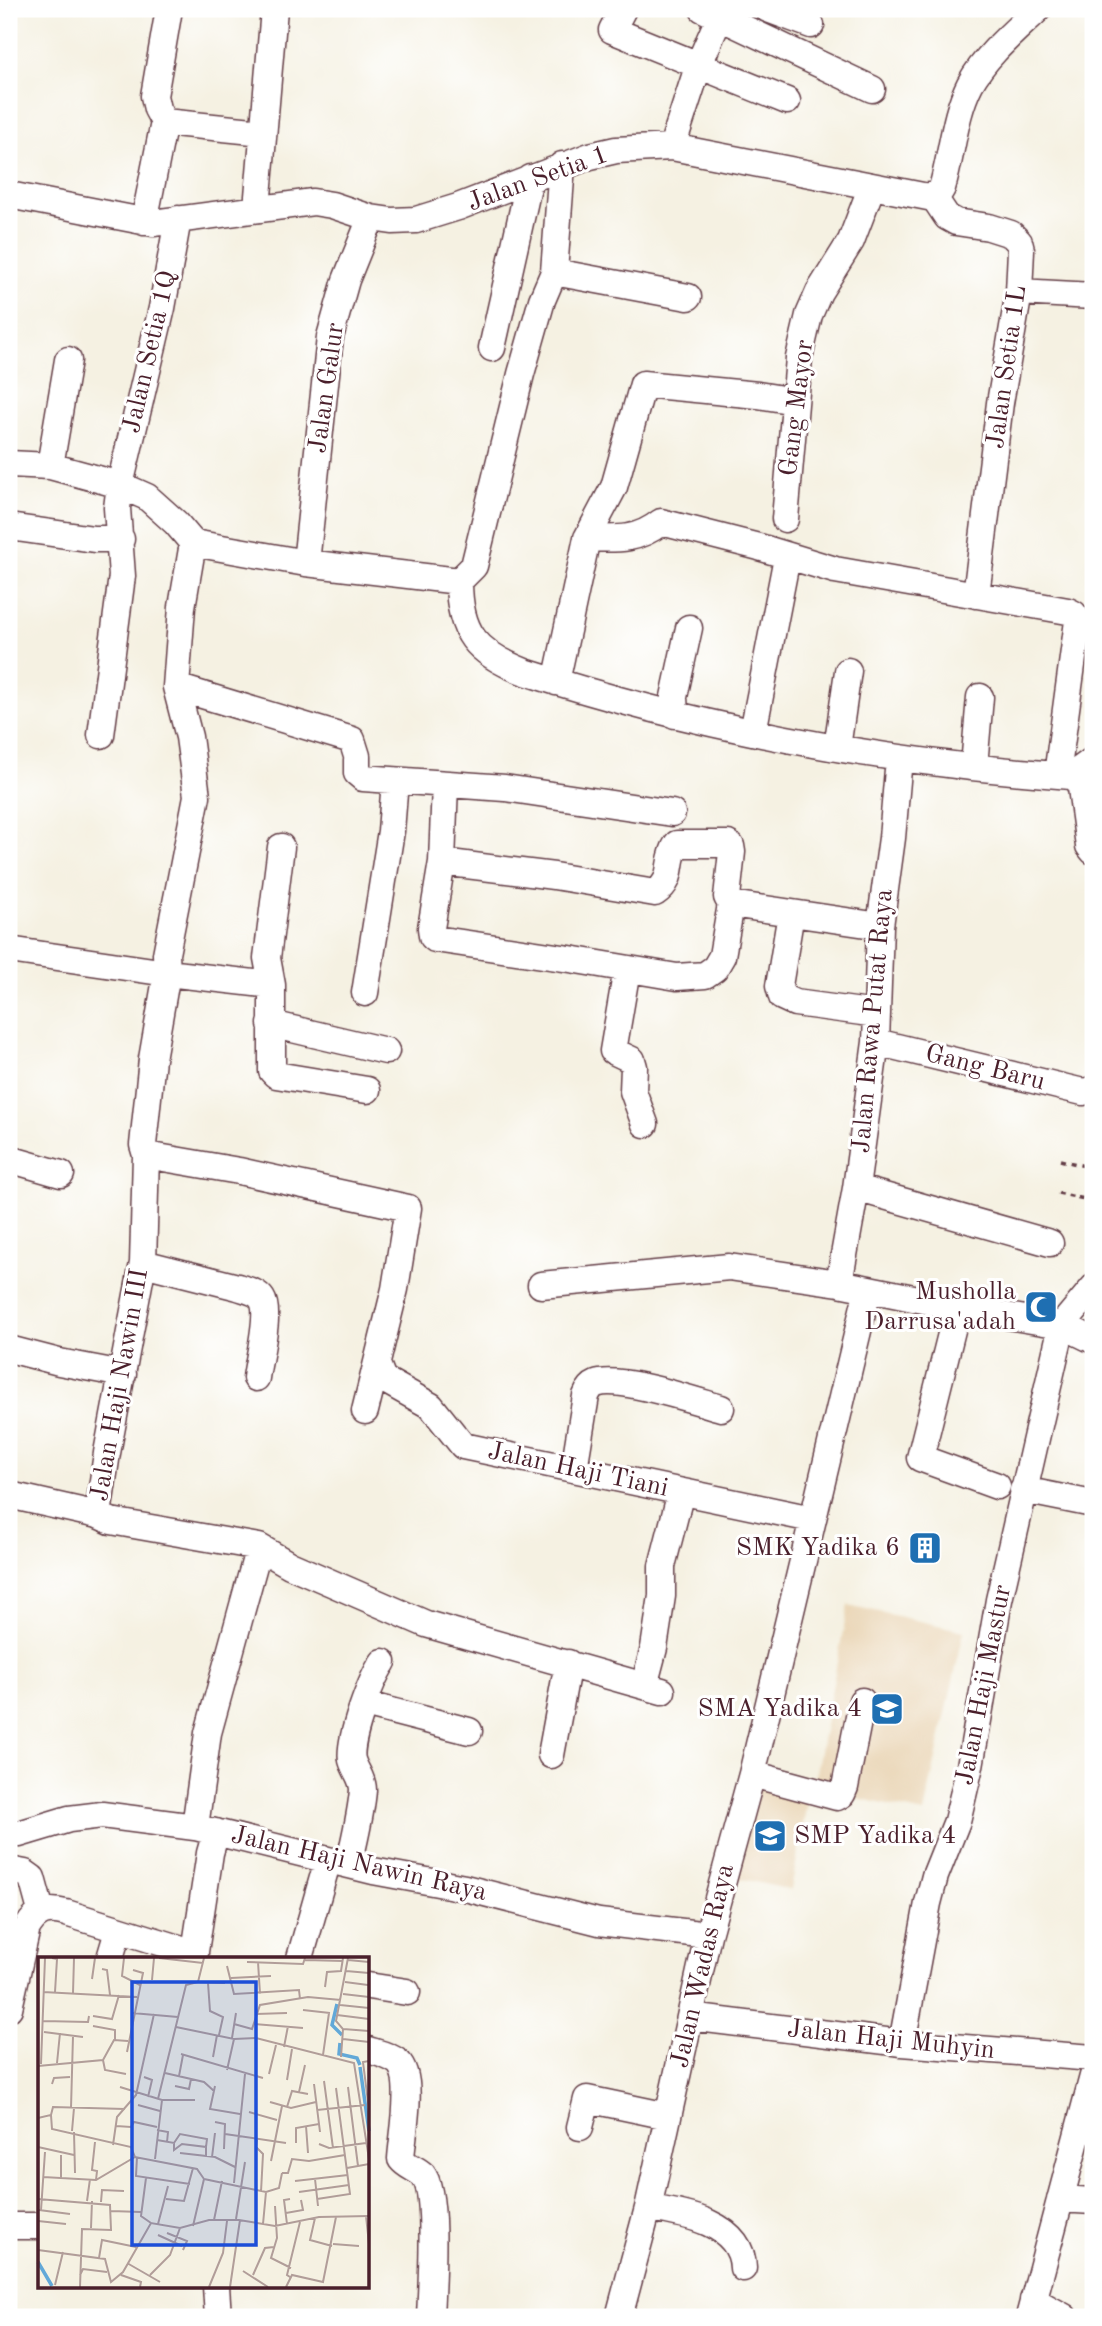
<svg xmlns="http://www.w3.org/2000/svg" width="1102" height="2326" font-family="'Old Standard TT',serif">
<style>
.built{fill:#ebd8ba}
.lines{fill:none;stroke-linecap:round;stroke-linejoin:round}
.minor-casing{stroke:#643e46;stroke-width:29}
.path{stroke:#643e46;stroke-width:3.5;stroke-dasharray:5 5;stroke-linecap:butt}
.minor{stroke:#fff;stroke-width:26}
.labels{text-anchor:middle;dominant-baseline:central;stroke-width:6;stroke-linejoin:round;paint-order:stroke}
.street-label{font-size:26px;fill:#4a1f2b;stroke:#fff}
.poi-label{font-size:26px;fill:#4a1f2b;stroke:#fff;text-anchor:end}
.inset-river{fill:none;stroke:#62a8d8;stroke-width:3.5}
.inset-road{fill:none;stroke:#b19d99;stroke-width:2}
.view{fill:#1d4ed8;fill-opacity:0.15;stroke:#1d4ed8;stroke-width:3.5}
.inset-edge{fill:none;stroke:#4a1f2b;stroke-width:3.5}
</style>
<rect width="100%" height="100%" fill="#fff"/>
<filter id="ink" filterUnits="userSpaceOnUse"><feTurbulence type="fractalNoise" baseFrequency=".0143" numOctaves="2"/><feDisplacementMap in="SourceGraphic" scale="14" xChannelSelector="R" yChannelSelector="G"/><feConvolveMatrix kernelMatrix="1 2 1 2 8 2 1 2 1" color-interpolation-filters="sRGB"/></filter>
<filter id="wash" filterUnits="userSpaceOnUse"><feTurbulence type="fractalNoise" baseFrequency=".00686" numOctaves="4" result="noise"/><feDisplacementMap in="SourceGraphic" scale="28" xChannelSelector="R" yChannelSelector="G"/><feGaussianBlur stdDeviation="1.57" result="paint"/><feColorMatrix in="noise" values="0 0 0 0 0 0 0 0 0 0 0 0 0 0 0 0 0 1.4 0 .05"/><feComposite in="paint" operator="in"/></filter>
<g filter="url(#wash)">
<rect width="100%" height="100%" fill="#f5f1e2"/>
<path class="built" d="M848,1605L964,1631L924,1813L813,1788Z
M752,1782L808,1797L791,1890L729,1876Z"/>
</g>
<g filter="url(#ink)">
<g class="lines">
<defs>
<path id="minor" d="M623,9L612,30L787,101
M703,9L872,89
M768,9L811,25
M164,122L263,132
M672,147L699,64L723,9
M562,165L554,272L542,300L521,374L474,566L459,581C459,633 476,653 525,672C702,729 885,763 1071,776L1078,781L1081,788L1089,846L1093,851
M9,195L153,223L313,202L332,205L371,218L392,221L416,220L458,207L590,156L616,150L672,147L928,197L939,193L942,188C952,155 954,115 970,84C986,55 1014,32 1038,9
M933,196L947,217L956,222L989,227L1011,234L1019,242L1021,250L1019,292L1000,403L976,595
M257,208L274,9
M144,222L164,122L157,109L154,96L169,9
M554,272L688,297
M1019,292L1093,296
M492,348L530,178
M9,464L50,466L120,485L147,497L176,523L193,543
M50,466L68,360
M785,519L799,358L809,315L819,292L851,241L872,186
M9,527L94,539H121
M587,538C617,539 637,541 661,522L759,547L835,570L1068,611L1074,614L1078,621L1057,775
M193,543L306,563L459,581
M306,563L330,337L346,280L371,218
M556,682L587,538L614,487L643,384L758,395L795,401
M176,687L352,740L357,756V773L363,778L505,788L672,813
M675,715L674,697L689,628
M753,732L787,557
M101,735L122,576L117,508L120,485L162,308L178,219
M837,748L848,671
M974,766L980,697
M1071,776L1093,760
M445,784L442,862L554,876L655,893C676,879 665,862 677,844H728L731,846L732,852L727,897L731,904
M281,847L267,958L272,985V1071L276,1075L367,1090
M442,862L431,928L432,936L435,939L570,959L677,977L705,975L715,968L722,956L731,904L880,926
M791,913L779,986L782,997L795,1003L877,1014
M9,950L167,973L272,985
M627,969L613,1051L632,1060L634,1067L633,1091L645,1124
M365,993L391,831L395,781
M271,1024L386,1051
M876,1042L1083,1092L1093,1090
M146,1155L239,1171L408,1208L395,1289L365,1411
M9,1159L61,1174
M856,1188L1050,1243
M143,1263L238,1287C246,1290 257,1291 262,1299C271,1313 258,1360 256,1378
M839,1283L856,1188L876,1042L880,926L892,838L899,758
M541,1285L729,1267L839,1283L983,1312L1062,1325L1093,1340
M958,1306L920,1458L997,1486
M9,1349L59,1362L123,1374
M377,1364L383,1379L431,1406L463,1446L812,1519
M574,1469L586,1396C588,1391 591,1386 596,1384C618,1375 696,1401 721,1408
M1023,1490L1093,1504
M9,1495L98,1515L111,1521L259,1547L290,1565L426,1624L662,1691
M98,1515L107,1453L143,1263L146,1155L143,1145L152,1059L167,973L166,954L197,796L189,737L176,687L182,607L193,543
M644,1686L654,1648L662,1596V1566L681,1492
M364,1704L469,1731
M551,1755L568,1663
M752,1774L837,1797L842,1794L845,1787L862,1701
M195,1827L208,1733L259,1547
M9,1834H19L69,1819L102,1815L195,1827L373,1871L465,1888L599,1922L708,1935
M349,1865C354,1841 361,1815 363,1790C363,1778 355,1771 352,1760C348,1741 371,1679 383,1662
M9,1870L25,1873L32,1878L41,1911
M110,1958L118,1931
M194,1958L210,1853L216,1832
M300,1958L328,1860
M368,1986L407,1992
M9,2008L27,1928C37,1911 47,1908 66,1913L195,1953
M690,2017L902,2043L1093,2058
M902,2043L928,1903L935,1876L957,1821L970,1766L999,1600L1062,1325L1093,1288
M368,2050C378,2053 389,2055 398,2062C415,2078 402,2137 401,2159C407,2167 416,2168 423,2175C438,2192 431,2292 430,2317
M580,2127L587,2099L668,2116
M1060,2199L1093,2201
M648,2208C684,2213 742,2223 743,2268
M9,2226H40
M216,2286L218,2317
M1033,2300L1064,2317
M619,2317L648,2208L708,1935L752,1774L868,1289
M1029,2317L1093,2076"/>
</defs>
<use href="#minor" class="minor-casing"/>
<path class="path" d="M1060,1160L1093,1168
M1058,1193L1093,1201"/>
<use href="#minor" class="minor"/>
</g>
</g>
<defs>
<symbol id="mosque-square" viewBox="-11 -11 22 22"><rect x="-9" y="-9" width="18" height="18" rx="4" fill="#1f6fb2" stroke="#fff"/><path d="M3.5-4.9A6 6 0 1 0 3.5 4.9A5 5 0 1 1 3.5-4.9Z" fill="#fff"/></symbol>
<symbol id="building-square" viewBox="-11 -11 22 22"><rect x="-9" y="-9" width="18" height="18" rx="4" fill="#1f6fb2" stroke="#fff"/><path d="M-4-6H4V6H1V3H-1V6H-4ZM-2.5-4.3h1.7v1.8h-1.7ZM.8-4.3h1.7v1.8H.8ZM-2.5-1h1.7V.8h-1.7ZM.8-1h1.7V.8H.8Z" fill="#fff"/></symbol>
<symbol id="school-square" viewBox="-11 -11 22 22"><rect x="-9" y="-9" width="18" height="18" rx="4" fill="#1f6fb2" stroke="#fff"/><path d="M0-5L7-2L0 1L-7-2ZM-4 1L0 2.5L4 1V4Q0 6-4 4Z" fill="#fff"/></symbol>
</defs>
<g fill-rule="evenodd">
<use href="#mosque-square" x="1022" y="1288" width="38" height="38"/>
<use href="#building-square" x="906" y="1529" width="38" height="38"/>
<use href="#school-square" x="868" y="1690" width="38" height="38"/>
<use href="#school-square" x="751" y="1817" width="38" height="38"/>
</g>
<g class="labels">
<g class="street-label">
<text transform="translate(538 179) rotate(-20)">Jalan Setia 1</text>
<text transform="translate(150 352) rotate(-77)">Jalan Setia 1Q</text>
<text transform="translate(1007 367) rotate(-82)">Jalan Setia 1L</text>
<text transform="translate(327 388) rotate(-82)">Jalan Galur</text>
<text transform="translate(797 408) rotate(-83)">Gang Mayor</text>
<text transform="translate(873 1021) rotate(-85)">Jalan Rawa Putat Raya</text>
<text transform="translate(985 1068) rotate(14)">Gang Baru</text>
<text transform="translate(120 1385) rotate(-80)">Jalan Haji Nawin III</text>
<text transform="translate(578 1470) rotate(12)">Jalan Haji Tiani</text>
<text transform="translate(984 1685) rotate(-79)">Jalan Haji Mastur</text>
<text transform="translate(359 1864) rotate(13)">Jalan Haji Nawin Raya</text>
<text transform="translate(703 1966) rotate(-77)">Jalan Wadas Raya</text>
<text transform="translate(891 2040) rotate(6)">Jalan Haji Muhyin</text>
</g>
<g class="poi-label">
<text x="1016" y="1292">Musholla<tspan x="1016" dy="30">Darrusa'adah</tspan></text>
<text x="900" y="1548">SMK Yadika 6</text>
<text x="862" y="1709">SMA Yadika 4</text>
<text x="794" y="1836" text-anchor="start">SMP Yadika 4</text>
</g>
</g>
<g transform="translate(38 1957)">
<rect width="331" height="331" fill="#f5f1e2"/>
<path class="inset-river" d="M299,47L294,68L304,78M302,86L301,97L319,101L322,108M322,110L331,174M0,305L14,329"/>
<path class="inset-road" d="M14,1L19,2L17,35M86,1L84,19L102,28M121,1L165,6M267,3L305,4M310,3L331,5M209,5L265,7L267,1M220,5L222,37M189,9L196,37L261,33L262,42M64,12L69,13L72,38M308,14L331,16M193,21L233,19M54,22L57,1M114,23L116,1M160,25L187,26M307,25L330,28M170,26L172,54L185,60L181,78M287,30L289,15L303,14L305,1M5,35L99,40M35,36L36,1M305,37L331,40M302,48L331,51M265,53L292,56M94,56L140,60M218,57L249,56M299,58L331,62M55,59L74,62L81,38M5,64L50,65L51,59M196,67L214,72L222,48L270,40L303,43M216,67L265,71M55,69L77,73V83M138,70L196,82L218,81L316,106L331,202M305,72L331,74M6,75L45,80M194,81L198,56M305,82L331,85M246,90L250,69M89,95L105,16L95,13M143,97L225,121M285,98L291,56M175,100L179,78M303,100L305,72L298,64L310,1M65,103L67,113L88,117M331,104L325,105L331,153M19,106L22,76M3,107L7,1M0,109L65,103L76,83L90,84M189,113L196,82M127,116L166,125L176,134M231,117L238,88M141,119L145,98M106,120L114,123L110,140M249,123L254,92M286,124L295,191M14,127L16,121L32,120M276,127L282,175M137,129L151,132L153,122M177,129L172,152L202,157M82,130L124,143H157M310,130L320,209M261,135L267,108M120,142L148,28L160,25L166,1M232,145L253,151L278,145M100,148L122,154M249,150L254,134L270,137M33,151L35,79M279,153L327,148M211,155L239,163M13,158L14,172L93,190L97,200M0,161L13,158L15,150L87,152M177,165L187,167L186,192M78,169L93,170L96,165L119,170M268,169L270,196M119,173L130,175L129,185M34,174L36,151M36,175L37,216M187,177L248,186M219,181L218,190L225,197L223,235M119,183L136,186L142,177L169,182L168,190M57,185L54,213L59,214L58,223M136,186V193L144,187L168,190V199M258,186V171L281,167M281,187L291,191L328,186M75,188L79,160L98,138L116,57M0,190L36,198M142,196L177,200L197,210M23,198V221M99,200L98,219L152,227M174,200L177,176M117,202L124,143M233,204L244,149M309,211L331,207M244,216H250L254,202L271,204L307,198M5,220L58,223L97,200L159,212L166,222M108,221L103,259L113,266M277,222L280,249M257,224L310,218M196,226L207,117M261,235L311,228M0,242L72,248L73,273L44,272L42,330M128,242L146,244L155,211M279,242L312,237L298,131M49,244L52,222M63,245L64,233L86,234M237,249L239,281L233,301L253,311M1,253L32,257M3,253L7,195M73,254L103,255M248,256L265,253L263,243M328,259L331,287M277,261L272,283L294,289M198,262L207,205M176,263L184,224M0,264L28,267M120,267L130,229M225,267L228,235M249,267L246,243L252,242M155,269L166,222L228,235L241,231L244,216M53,271L54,244M129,276L149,284L145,293M120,278L144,289M295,287L321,289M0,293L67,302L73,325L85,315L113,266L142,271L171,263H201L237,269L281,260L331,259M61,301L64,283L98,290M89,306L122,325M205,314L230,330M42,318L45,312L69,315M83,318L103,325L102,330M112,318L132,298L142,271M215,318L227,291L236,290M252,320L249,318L262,265M17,328L25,295M171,330L185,296L189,264M192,330L202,263M248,330L254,318L285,325L298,260"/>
<path class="view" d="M94,25H218V288H94Z"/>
<rect width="331" height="331" class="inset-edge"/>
</g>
<rect width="1102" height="2326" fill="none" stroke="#fff" stroke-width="35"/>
</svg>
